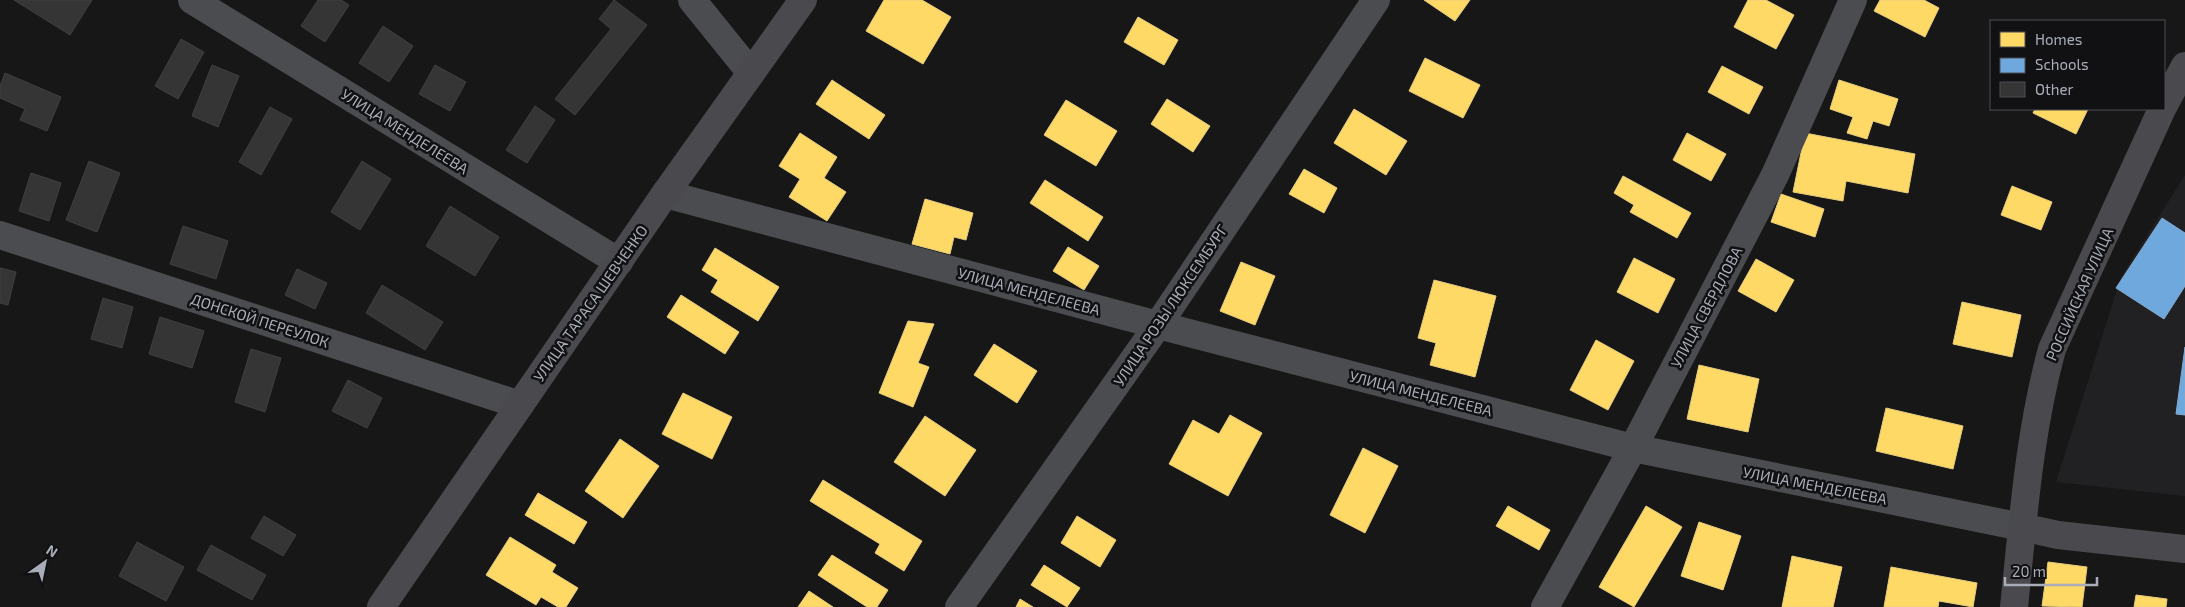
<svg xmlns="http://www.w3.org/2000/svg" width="2185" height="607" font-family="'Exo 2',sans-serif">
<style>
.built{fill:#212123}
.homes{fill:#ffd966;stroke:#e5cc7f}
.schools{fill:#6fa8dc;stroke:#80aad1}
.building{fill:#353536;stroke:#3f4043}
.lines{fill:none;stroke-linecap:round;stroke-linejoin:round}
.street{stroke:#4b4c50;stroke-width:28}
.secondary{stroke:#4a4a4e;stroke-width:28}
.labels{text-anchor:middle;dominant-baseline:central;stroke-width:5;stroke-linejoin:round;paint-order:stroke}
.street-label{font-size:15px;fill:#a8adb8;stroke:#111113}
</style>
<rect width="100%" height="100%" fill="#171717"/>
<path class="built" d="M2185,175V496L2056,482L2121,277Z"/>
<path class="homes" d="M884,0H922L951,17L923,64L866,31Z
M1424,0H1470L1455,21Z
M1748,0H1766L1794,15L1776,49L1734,27Z
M1880,0H1924L1939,8L1925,37L1874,11Z
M1138,17L1178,40L1164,65L1124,42Z
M1425,58L1480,85L1463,118L1409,91Z
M1722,66L1763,87L1749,114L1708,92Z
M832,80L885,115L869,139L816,104Z
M1839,80L1898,99L1889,126L1873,121L1867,139L1847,133L1853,117L1830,109Z
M1167,99L1210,126L1193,152L1151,124Z
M1066,100L1117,131L1096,166L1044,135Z
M1354,109L1407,141L1386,175L1334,143Z
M2035,109H2088L2076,134L2033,113Z
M800,133L837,157L824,178L846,192L827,221L789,197L800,179L779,166Z
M1687,133L1726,154L1711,181L1673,160Z
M1805,133L1915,154L1908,193L1846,181L1843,201L1793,192Z
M1304,169L1337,188L1324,213L1289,194Z
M1623,176L1691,213L1677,238L1630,212L1634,205L1614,193Z
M1045,180L1103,217L1088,241L1030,203Z
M2012,186L2052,202L2041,230L2001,215Z
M1781,194L1824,209L1815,237L1771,222Z
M925,199L973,213L966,240L954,237L950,254L912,244Z
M1068,247L1099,266L1084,290L1053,271Z
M715,248L779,287L758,321L711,292L718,280L702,270Z
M1634,258L1675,279L1658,313L1617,292Z
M1756,259L1794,280L1776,312L1738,291Z
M1241,262L1275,276L1255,325L1220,311Z
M1434,280L1496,296L1475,377L1430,365L1436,343L1418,338Z
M681,295L739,332L725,354L667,317Z
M1962,302L2021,315L2012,357L1953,344Z
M908,321L934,324L918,363L929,367L913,407L879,393Z
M1596,340L1634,361L1608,410L1570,390Z
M994,344L1037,371L1017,403L974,375Z
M1699,365L1759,379L1748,432L1687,419Z
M683,393L732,417L712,459L662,434Z
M1886,408L1963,426L1953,469L1876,451Z
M1230,415L1262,433L1228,496L1169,464L1193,420L1219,434Z
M925,416L976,450L945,496L894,462Z
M620,439L659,466L623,518L585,491Z
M1363,448L1398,466L1365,533L1330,515Z
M823,480L922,541L904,571L875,553L880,544L810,501Z
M538,493L587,522L574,544L525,515Z
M1508,506L1550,530L1539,550L1496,526Z
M1646,506L1682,527L1634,607L1599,587Z
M1077,516L1116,540L1100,567L1061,543Z
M1699,522L1741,536L1723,590L1681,576Z
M510,537L556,565L552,572L578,588L566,607H558L541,597L536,605L486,575Z
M832,555L888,590L877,607H867L818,575Z
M1792,556L1842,567L1833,607H1782Z
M2048,562L2087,567L2082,607L2042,606Z
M1044,565L1080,588L1067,607L1031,585Z
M1891,567L1977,583L1973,607L1939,601L1938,607H1884Z
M809,591L833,607H798Z
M2136,595L2167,599L2166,607H2134Z
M1020,599L1033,607H1016Z"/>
<path class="schools" d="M2162,218L2185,233V286L2164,319L2116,288Z
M2185,347V415L2176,414Z"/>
<path class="building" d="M14,0H92L70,35Z
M318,0H341L349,5L325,42L301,26Z
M614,0L647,25L575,115L555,99L611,29L599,19Z
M383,26L413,46L389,82L359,63Z
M181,39L204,52L178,99L155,86Z
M212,65L239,76L218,127L192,116Z
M435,65L466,82L450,111L419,94Z
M5,73L61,97L47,131L20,120L25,109L0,98V86Z
M535,106L555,120L527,163L506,150Z
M270,107L292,119L261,175L239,162Z
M89,161L120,173L97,232L66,220Z
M362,161L391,179L360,230L331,212Z
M31,173L61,183L49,221L19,211Z
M450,206L499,237L475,276L426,246Z
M183,226L228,241L216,279L170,264Z
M0,268L16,272L8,305L0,303Z
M297,269L327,283L315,309L285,295Z
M382,285L443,322L425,350L366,313Z
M103,298L133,307L122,348L91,339Z
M160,317L204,331L192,368L149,354Z
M251,349L281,358L265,412L235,402Z
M348,380L382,398L367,428L332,411Z
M264,516L296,535L283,556L251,538Z
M137,542L184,567L166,601L119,576Z
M211,545L266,575L252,600L197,570Z"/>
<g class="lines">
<path class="street" d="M192,0L619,262
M692,0L751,73
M665,194L1158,325L1633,448L2022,527
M0,235L520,405
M959,607L1158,325L1376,0
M1545,607L1633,448L1775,175L1853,0"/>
<path class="secondary" d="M2164,105L2185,66
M2022,527L2058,535L2185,549
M381,607L665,194L803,0
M2014,607C2023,521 2029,433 2052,349L2162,109"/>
</g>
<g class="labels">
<g class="street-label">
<text transform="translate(405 131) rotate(32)">УЛИЦА МЕНДЕЛЕЕВА</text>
<text transform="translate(1029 291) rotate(15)">УЛИЦА МЕНДЕЛЕЕВА</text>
<text transform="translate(2079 294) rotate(-66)">РОССИЙСКАЯ УЛИЦА</text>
<text transform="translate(590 303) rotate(-55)">УЛИЦА ТАРАСА ШЕВЧЕНКО</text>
<text transform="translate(1170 305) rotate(-56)">УЛИЦА РОЗЫ ЛЮКСЕМБУРГ</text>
<text transform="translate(1706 307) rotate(-62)">УЛИЦА СВЕРДЛОВА</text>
<text transform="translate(260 320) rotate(18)">ДОНСКОЙ ПЕРЕУЛОК</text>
<text transform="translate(1421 393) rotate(14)">УЛИЦА МЕНДЕЛЕЕВА</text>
<text transform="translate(1815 485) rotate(11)">УЛИЦА МЕНДЕЛЕЕВА</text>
</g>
</g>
<rect x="1990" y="20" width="175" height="90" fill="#111113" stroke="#4d4f55"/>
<rect x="2000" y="32" width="25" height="15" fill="#ffd966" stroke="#4d4f55"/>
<text x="2035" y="45" font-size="15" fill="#a8adb8">Homes</text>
<rect x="2000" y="58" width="25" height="15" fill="#6fa8dc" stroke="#4d4f55"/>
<text x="2035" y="70" font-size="15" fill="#a8adb8">Schools</text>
<rect x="2000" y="82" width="25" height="15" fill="#353536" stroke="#4d4f55"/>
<text x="2035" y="95" font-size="15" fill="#a8adb8">Other</text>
<g transform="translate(45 562) rotate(33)" stroke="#111113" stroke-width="4" paint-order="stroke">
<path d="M0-4L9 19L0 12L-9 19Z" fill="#a8adb8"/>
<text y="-8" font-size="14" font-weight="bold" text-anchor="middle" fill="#a8adb8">N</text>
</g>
<path d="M2005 577v8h92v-8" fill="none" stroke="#a8adb8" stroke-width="2.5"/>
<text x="2012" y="577" font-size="15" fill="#a8adb8" stroke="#111113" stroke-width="4" paint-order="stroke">20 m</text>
</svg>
